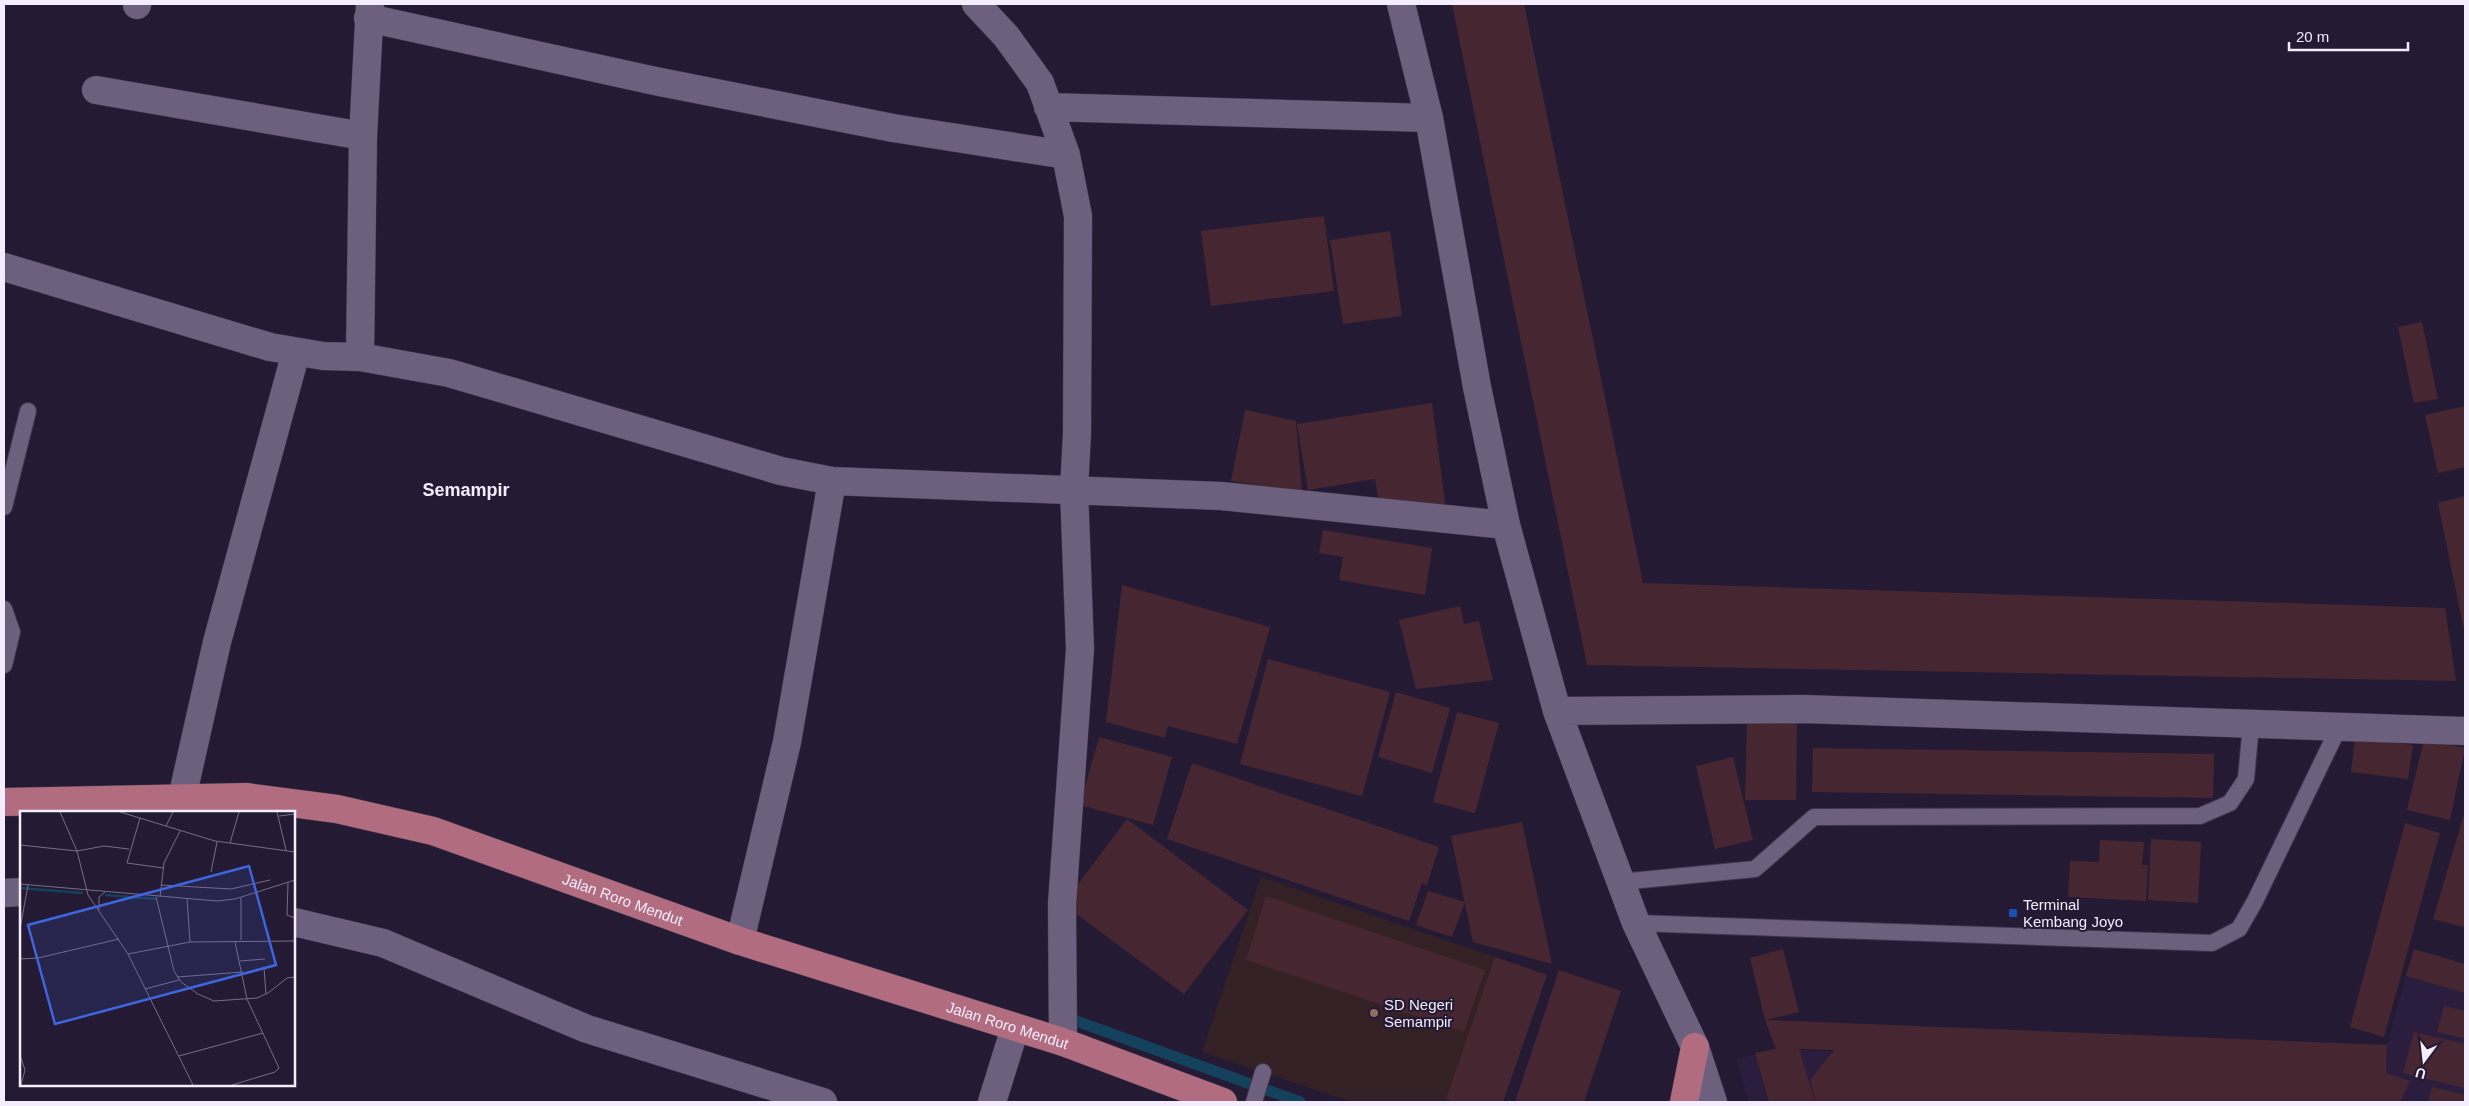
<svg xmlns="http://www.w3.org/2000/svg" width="2469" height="1106" font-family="Arial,sans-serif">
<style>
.built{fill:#2b1d3d}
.education{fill:#342125}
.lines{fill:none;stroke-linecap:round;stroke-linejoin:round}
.stream{stroke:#14425d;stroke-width:11}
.building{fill:#462731}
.lane-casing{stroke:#40374c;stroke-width:18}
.street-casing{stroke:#40374c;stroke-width:29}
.secondary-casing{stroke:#40374c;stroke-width:29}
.primary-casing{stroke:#40374c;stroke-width:29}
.lane{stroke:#6c607e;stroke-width:16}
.street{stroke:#6c607e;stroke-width:28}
.secondary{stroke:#6c607e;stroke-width:28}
.primary{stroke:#b16d7f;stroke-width:28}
.transit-dot{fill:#1a4fb4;stroke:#251a33;stroke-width:2}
.education-dot{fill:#8d6e63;stroke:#251a33;stroke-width:2}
.labels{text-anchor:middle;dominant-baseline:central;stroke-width:4;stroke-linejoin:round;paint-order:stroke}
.street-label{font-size:15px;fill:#f3edfe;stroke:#251a33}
.poi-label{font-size:15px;fill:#f3edfe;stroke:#251a33;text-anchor:start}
.quarter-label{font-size:18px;font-weight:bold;fill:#f3edfe;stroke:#251a33}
.inset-river{fill:none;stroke:#14425d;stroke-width:2.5}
.inset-road{fill:none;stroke:#776e84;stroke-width:1}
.view{fill:#3d66de;fill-opacity:0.15;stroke:#3d66de;stroke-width:2.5}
.inset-edge{fill:none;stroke:#f3edfe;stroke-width:2.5}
</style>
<rect width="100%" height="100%" fill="#251a33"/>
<path class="built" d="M2406,976L2465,993V1102H1749L1736,1059L1776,1049L2385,1073L2387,1045Z"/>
<path class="education" d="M1261,877L1547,975L1503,1102H1351L1202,1052Z"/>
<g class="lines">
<path class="stream" d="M1071,1019L1300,1102"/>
</g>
<path class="building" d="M1452,4H1524L1643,583L2445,608L2456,681L1587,665Z
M1324,216L1334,291L1211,306L1201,231Z
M1390,231L1402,316L1343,324L1330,240Z
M2422,322L2438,399L2414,403L2398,327Z
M1432,403L1446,510L1380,509L1375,479L1308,490L1297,424Z
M2465,406V467L2438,473L2425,415Z
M1245,410L1296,421L1302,491L1231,481Z
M2465,496V630H2464L2438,503Z
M1323,530L1432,548L1425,595L1339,580L1343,557L1319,553Z
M1122,585L1270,627L1237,744L1168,726L1165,738L1106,722Z
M1460,606L1464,624L1479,621L1493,680L1416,689L1399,620Z
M1268,659L1390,692L1362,796L1240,764Z
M1396,692L1450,708L1432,773L1378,757Z
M1457,712L1499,723L1475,813L1433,802Z
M1747,723H1797L1796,800H1745Z
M1099,737L1172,757L1153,825L1080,805Z
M2355,738L2413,745L2408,779L2351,772Z
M2424,740L2465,748L2450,820L2407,810Z
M1813,748L2214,754L2213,798L1812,792Z
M1733,757L1753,840L1715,849L1696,766Z
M1192,763L1439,847L1427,885L1422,883L1409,921L1167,839Z
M2465,811V921L2464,927L2433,919Z
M1127,819L1248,910L1184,994L1063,904Z
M1522,822L1552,964L1473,942L1451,836Z
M2405,823L2440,833L2384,1037L2350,1027Z
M2151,839L2201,842L2198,903L2148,900Z
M2100,840L2144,842L2142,865H2148L2146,901L2068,897L2070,861L2099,862Z
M1428,891L1465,902L1452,937L1416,925Z
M1266,896L1485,970L1464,1032L1246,960Z
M1783,949L1799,1012L1765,1020L2387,1045L2386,1073L2410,1081L2400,1102H1816L1810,1080L1834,1050L1799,1049L1815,1102H1769L1755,1053L1776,1049L1765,1020L1750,958Z
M2414,949L2465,964V993L2406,976Z
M1495,957L1547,975L1503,1102H1456L1446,1099Z
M1559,970L1621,991L1584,1102H1515Z
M2444,1006L2465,1011V1039L2437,1032Z
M2414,1032L2465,1044V1088L2403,1073Z
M2432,1087L2465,1095V1102H2428Z"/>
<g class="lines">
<defs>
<path id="lane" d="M4,507L28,411
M4,609L12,632L4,665
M1620,882L1755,869L1814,817L2200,816L2230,803L2246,779L2251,724
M1636,923L2212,943L2239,929L2255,901L2339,727
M1254,1102L1263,1072"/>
<path id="street" d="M976,4L1006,36L1040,83L1066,155L1078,216L1077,434L1074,489L1080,649L1062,904L1063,1042
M137,5V4
M368,18L655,81L893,128L1066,155
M96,90L363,136
M1048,107L1429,118
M4,267L270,347L323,356L360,357L449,373L781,471L832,481L1221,496L1506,525
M360,357L363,136L370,4
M182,798L217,642L296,352
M4,893L21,892
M294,922L383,943L587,1029L823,1102
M740,941L787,742L832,481
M992,1102L1015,1028"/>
<path id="secondary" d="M1401,4L1429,118L1477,387L1506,525L1557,711L1636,923L1695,1047L1713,1102
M1557,711L1804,709L2465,731"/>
<g id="primary">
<path id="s1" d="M4,802L246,797L337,809L433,831L740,941L1063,1042L1223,1102"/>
<path d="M1684,1102L1695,1047"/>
</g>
</defs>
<use href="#lane" class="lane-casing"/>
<use href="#street" class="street-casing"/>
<use href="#secondary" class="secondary-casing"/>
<use href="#primary" class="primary-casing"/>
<use href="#lane" class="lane"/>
<use href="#street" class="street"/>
<use href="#secondary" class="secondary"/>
<use href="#primary" class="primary"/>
</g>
<rect class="transit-dot" x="2008" y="908" width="10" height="10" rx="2.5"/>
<circle class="education-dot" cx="1374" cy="1013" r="5"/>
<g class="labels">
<g class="street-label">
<text stroke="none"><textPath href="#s1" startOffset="634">Jalan Roro Mendut</textPath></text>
<text stroke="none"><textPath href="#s1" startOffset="1039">Jalan Roro Mendut</textPath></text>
</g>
<g class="poi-label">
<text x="2023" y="904">Terminal<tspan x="2023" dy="17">Kembang Joyo</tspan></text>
<text x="1384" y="1004">SD Negeri<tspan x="1384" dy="17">Semampir</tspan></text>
</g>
<g class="quarter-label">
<text x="466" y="490">Semampir</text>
</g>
</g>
<g transform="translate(20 811)">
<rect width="275" height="275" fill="#251a33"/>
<path class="inset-river" d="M0,77L63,82M85,84L136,88"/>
<path class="inset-road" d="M40,1L57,40L68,84L108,143L173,274M100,1L195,30L275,41M257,1L266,39M259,5L275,3M120,7L107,52L143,57M146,15L153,1M210,32L219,1M0,34L57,40L84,35L109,38M191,61L197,31M268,72L267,104L275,107M0,73L197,90L215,88L275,69M141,74L211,78L250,69M136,86L154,160L161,171L178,183L194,190L237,187L248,182L267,167L275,166M140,86L144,52L160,20M167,87L170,131M221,87V129M79,99V86L85,81M0,118L8,74M108,143L170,131L275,130M0,148L18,147L99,128M220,150L245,148M244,157L246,183M157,166L223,161M125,178L159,169M0,244L5,259L1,274M159,245L243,222M212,274L255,261L259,257L227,188L215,131"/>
<path class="view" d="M229,55L256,154L35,213L8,114Z"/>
<rect width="275" height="275" class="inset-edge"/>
</g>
<rect width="2469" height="1106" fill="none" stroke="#f3edfe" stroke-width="10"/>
<g transform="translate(2424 1061) rotate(195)" stroke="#251a33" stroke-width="4" paint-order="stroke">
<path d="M0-4L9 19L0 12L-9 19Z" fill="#f3edfe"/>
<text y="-8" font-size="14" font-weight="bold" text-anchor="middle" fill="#f3edfe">U</text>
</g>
<path d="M2289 42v8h119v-8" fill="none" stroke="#f3edfe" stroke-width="2.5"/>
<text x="2296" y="42" font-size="15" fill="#f3edfe" stroke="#251a33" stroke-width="4" paint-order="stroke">20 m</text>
</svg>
